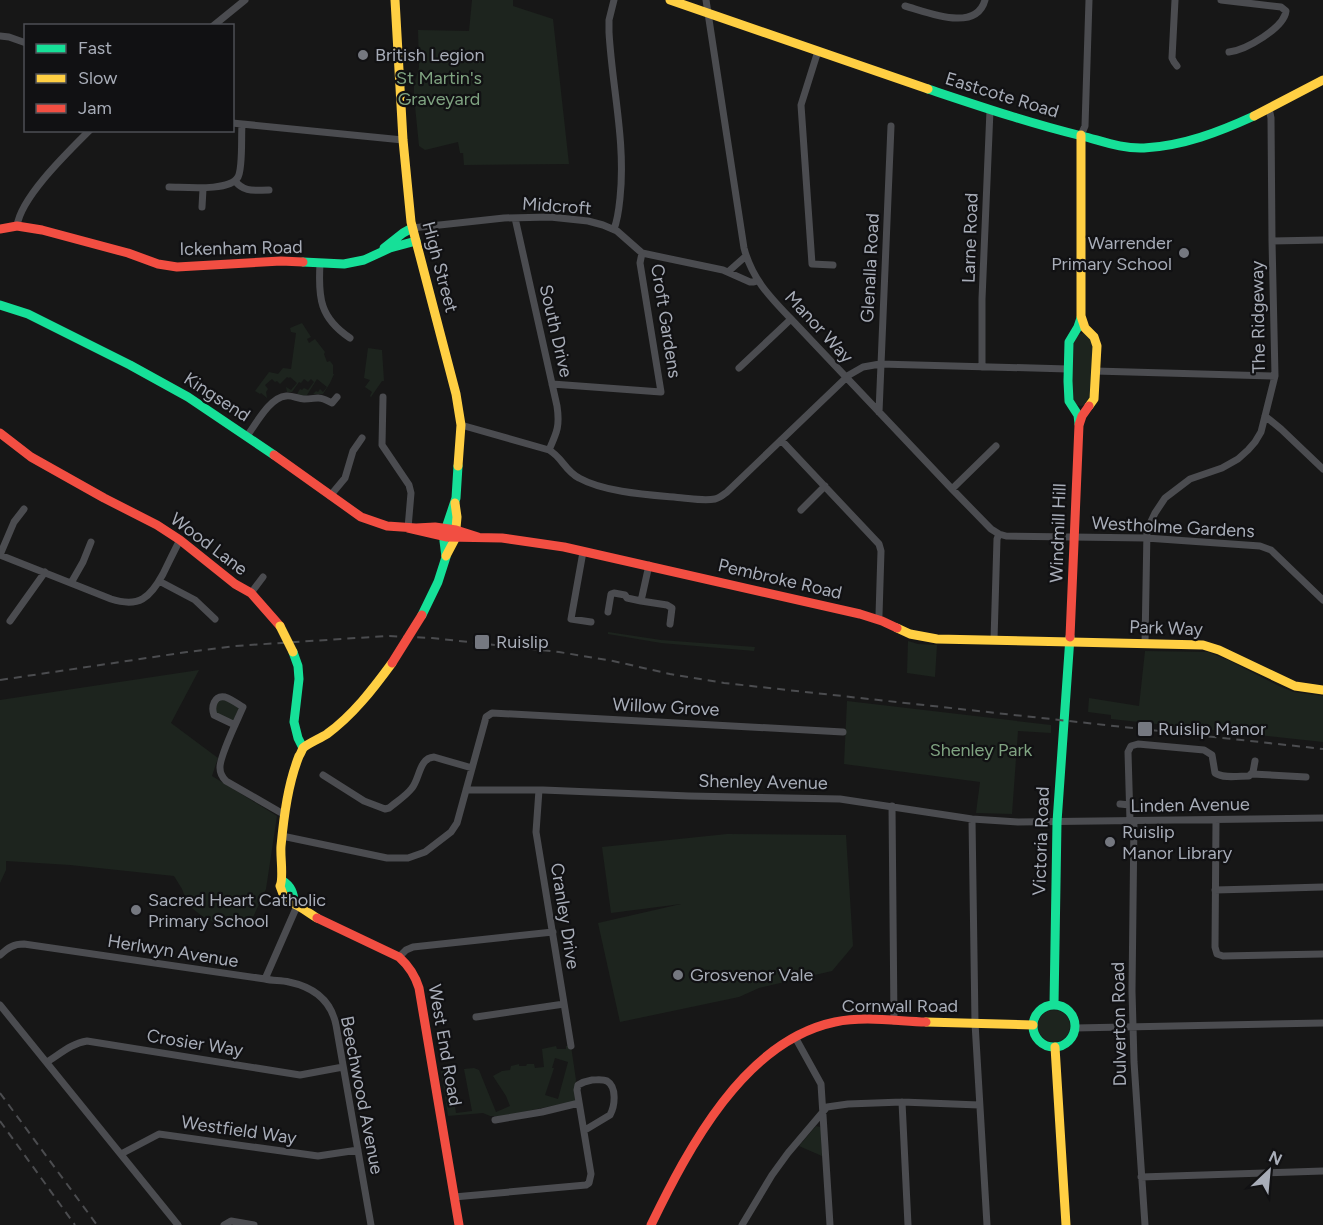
<svg xmlns="http://www.w3.org/2000/svg" width="1323" height="1225" font-family="Figtree,sans-serif">
<style>
.green{fill:#1d241e;fill-rule:evenodd}
.lines{fill:none;stroke-linecap:round;stroke-linejoin:round}
.street{stroke:#4b4c50;stroke-width:7}
.fast{stroke:#16e098;stroke-width:9}
.slow{stroke:#ffcf43;stroke-width:9}
.jam{stroke:#f24e42;stroke-width:9}
.rail{stroke:#4b4c4f;stroke-width:2;stroke-dasharray:8 6;stroke-linecap:butt}
.slow-bridge{stroke:#ffcf43;stroke-width:9}
.jam-bridge{stroke:#f24e42;stroke-width:9}
.poi-dot{fill:#757880;stroke:#111113;stroke-width:2}
.labels{text-anchor:middle;dominant-baseline:central;stroke-width:4.5;stroke-linejoin:round;paint-order:stroke}
.poi-label{font-size:18px;fill:#a8adb8;stroke:#111113;text-anchor:start}
.park-label{font-size:18px;fill:#7fa381;stroke:#111113}
.street-label{font-size:18px;fill:#a8adb8;stroke:#111113}
</style>
<rect width="100%" height="100%" fill="#171717"/>
<path class="green" d="M472,0H513V6L553,19L569,164L464,165L463,153H460L458,142L425,150L419,146L414,96V86L419,67L418,30L469,31Z
M302,323L311,337L307,339L309,343L315,339L325,352L324,354L327,362L330,361L333,365V374H334L330,383L323,394H313L316,391L318,392L320,389L323,392L327,387L317,379L307,395L304,396L297,394L300,389L302,390L304,388L308,390L314,382L311,379L308,382L304,379L301,383L299,382L292,392H287L286,387L291,390L297,383L290,377L289,378L287,377L280,384L277,381L275,382L272,379L265,385L268,389L266,392L267,398L261,393L260,394L255,391L269,372L278,374L283,368L291,369L296,333L291,332L290,328Z
M1083,333L1089,336L1093,341L1091,399C1083,409 1077,408 1070,397L1071,345L1077,335Z
M368,348L382,350L384,381H382L371,397L370,396L372,392L365,387L362,391L370,380L364,378Z
M608,632L661,640L755,647L754,651L661,643L608,634Z
M908,641L918,644L937,645L935,677L907,673Z
M1145,651L1208,652L1228,660L1281,687L1294,692L1323,696V742L1111,719V715L1088,712L1089,698L1139,706Z
M199,670L171,723L218,758L212,776L277,816L266,889L249,926L213,922L202,916L188,905L182,889L174,876L70,865L6,861V870L0,883V700Z
M218,698L243,707L235,725L217,717L212,707Z
M847,701L1051,725V733L1018,731L1012,814L976,813L980,782L844,764Z
M727,834L846,835L853,946L832,971L759,988L739,997L620,1022L598,923L681,904L611,913L602,847Z
M1038 1026a16 16 0 1 1 32 0a16 16 0 1 1-32 0Z
M556,1046L557,1049H566V1046H571L576,1080L575,1087L576,1101L503,1116H490L483,1113L448,1116L441,1071H450L456,1113L472,1111L464,1069L474,1068L479,1070L496,1112L510,1106L506,1096L493,1076L502,1071L510,1070L511,1066L519,1064V1066H526L527,1064H534L535,1068L544,1067L542,1049ZM555,1058L568,1062L558,1099L545,1095L554,1068H552Z
M816,1126L820,1127L821,1129L822,1156L799,1146Z"/>
<g class="lines">
<path class="street" d="M706,0L744,248C752,279 770,297 791,319L952,489L991,529L999,534L1006,536L1146,538L1260,546L1271,550L1323,600
M1175,0L1172,58L1174,62L1177,66
M1221,0L1281,7L1286,11C1284,28 1246,50 1229,52
M905,6C927,12 976,33 985,0
M213,26L245,0
M0,36L9,37L26,43
M818,51L801,105L812,264L833,265
M232,123L403,140
M1081,135L1085,126L1089,0
M235,181C245,193 254,190 269,190
M169,187C184,187 230,192 238,177C243,168 241,137 242,125
M202,207L203,189
M515,218L557,406C560,426 557,432 549,450
M17,226C21,197 68,152 90,130
M412,228L504,218L550,217L588,221L603,225L617,231L642,253L723,270L750,282H753L757,281
M614,229C618,219 619,208 620,198C626,142 612,87 609,32V20L614,0
M1272,241L1323,240
M320,264C318,298 320,318 350,338
M729,271L746,256
M982,367V299L990,110
M739,368L791,319
M1095,371L1275,376
M552,384L661,392L640,263L642,253
M383,397L382,445L409,485L411,493L408,528
M879,412L891,126
M1265,416L1281,429L1323,469
M461,425L549,450C562,457 565,471 579,478C606,493 652,495 683,498C693,499 705,501 715,499C720,498 723,495 727,492L849,375L863,367L880,364L1068,369
M247,436C256,424 270,397 286,396C292,395 298,399 304,399C318,399 318,395 332,403L337,397
M781,440L879,544L881,551L879,615L878,619
M952,489L996,446
M330,496L345,478L353,451L362,438
M24,509L14,522L0,555L111,599C139,608 150,598 163,574C169,562 174,551 180,540
M801,510L825,486
M583,552L571,619L591,622
M159,581L195,600L215,619
M71,583L83,562L91,542
M251,593L263,577
M641,601L667,605L672,608L670,624
M608,612L611,594L614,593L625,595L627,598L641,601L649,565
M10,621L45,572
M994,640L997,539L999,534
M1145,643L1147,530L1155,513L1165,498L1190,479L1222,468L1238,459L1248,450L1255,442L1261,432L1275,376L1272,241L1271,118L1269,108
M235,725L214,715C211,707 214,695 225,697C231,699 238,704 243,707C238,719 219,757 220,768C220,773 222,777 226,781L285,815
M1252,774L1306,777
M323,775L364,801L385,809L389,808C396,802 406,796 412,788C420,778 419,758 434,757L472,768
M466,790H543L689,796L840,799L972,819L1018,822L1323,818
M539,790L536,832L571,1046
M1120,804L1130,805
M892,806L894,1021
M972,819L975,1023L987,1225
M1216,820L1215,947L1217,954L1223,956L1323,954
M1130,821L1128,752L1131,746L1138,744L1204,750L1212,755L1215,773C1224,779 1239,776 1249,776L1253,772L1255,761
M1134,821L1132,991L1134,1062L1145,1225
M282,836L387,858H408L425,852L451,832L457,823L485,721L486,717L492,713L843,732
M1215,890L1323,887
M0,955C8,948 13,944 24,944L265,979L297,906
M399,957L406,950L413,947L553,932
M265,979C273,981 281,980 289,982C313,987 331,1000 336,1025L371,1225
M0,1005L178,1225
M476,1017L564,1004
M1075,1028L1323,1023
M795,1037L821,1084L830,1225
M47,1062C60,1054 72,1043 87,1041L300,1075L343,1067
M902,1102L908,1225
M495,1120L542,1112L579,1103
M121,1154L159,1134L318,1156L358,1150
M1141,1177L1323,1171
M454,1197L586,1185L589,1183L591,1174L577,1090L578,1085C583,1082 586,1081 592,1080C597,1080 603,1079 607,1081C617,1087 615,1106 610,1115L585,1130
M224,1225L231,1221L254,1225
M742,1225L772,1175L788,1153L827,1107L848,1104L902,1102L979,1105"/>
<path class="fast" d="M928,89C979,106 1029,123 1082,136C1102,141 1122,149 1144,148C1183,146 1219,132 1254,116
M384,248L403,233L412,228
M303,262L344,264L364,260L390,248L416,241
M0,305L28,314L130,365L188,397L274,455
M1079,424L1078,415L1069,401L1068,381L1069,342L1078,327L1081,318
M422,615L438,582L446,557L444,541L446,528L456,498L458,466
M293,652L298,666L299,679L294,722L298,738L303,748
M283,881C291,886 294,894 294,903
M1054,1005L1057,822L1070,637
M1033 1026a21 21 0 1 1 42 0a21 21 0 1 1-42 0Z"/>
<path class="slow" d="M395,0L403,140L411,222L456,394L461,425L458,466
M670,0L928,89
M1254,116L1323,80
M1081,135V316L1085,328L1094,337L1097,346L1094,399L1089,406
M446,556L455,539L457,517L455,503
M897,628L910,634L937,639L1203,645L1219,650L1295,686L1323,690
M317,918C309,913 297,904 289,902L283,894L280,886C284,879 280,856 281,846C284,815 288,784 299,756C300,755 303,748 303,748C307,744 321,738 327,734C353,715 373,689 392,663
M926,1022L1033,1025
M1055,1047L1066,1225"/>
<path class="jam" d="M0,229L17,226L42,230L128,253L158,264L177,267L281,261L303,262
M0,433L31,457L104,498L157,525L180,540L235,584L251,593L280,626
M274,455L361,517L387,526L416,528L435,527L456,530L478,537
M408,528L447,537L502,538L564,547L860,614L882,621L897,628
M1070,637L1079,425L1082,416L1089,406
M317,918L399,957C409,966 415,975 419,988L459,1225
M651,1225C688,1149 744,1041 835,1022C864,1016 896,1021 926,1022"/>
<path class="rail" d="M0,680L187,652L235,646L387,636L432,638L559,652L613,661L670,674L724,683L1323,749
M0,1093L97,1225
M0,1121L75,1225"/>
<path class="slow-bridge" d="M280,626L293,652"/>
<path class="jam-bridge" d="M392,663L422,615"/>
</g>
<g class="poi-dot">
<circle cx="363" cy="55" r="6"/>
<circle cx="1184" cy="253" r="6"/>
<rect x="474" y="634" width="16" height="16" rx="3"/>
<rect x="1137" y="721" width="16" height="16" rx="3"/>
<circle cx="1110" cy="842" r="6"/>
<circle cx="136" cy="910" r="6"/>
<circle cx="678" cy="975" r="6"/>
</g>
<g class="labels">
<g class="poi-label">
<text x="375" y="55">British Legion</text>
<text x="1172" y="243" text-anchor="end">Warrender<tspan x="1172" dy="21">Primary School</tspan></text>
<text x="496" y="642">Ruislip</text>
<text x="1158" y="729">Ruislip Manor</text>
<text x="1122" y="832">Ruislip<tspan x="1122" dy="21">Manor Library</tspan></text>
<text x="148" y="900">Sacred Heart Catholic<tspan x="148" dy="21">Primary School</tspan></text>
<text x="690" y="975">Grosvenor Vale</text>
</g>
<g class="park-label">
<text x="439" y="78">St Martin's<tspan x="439" dy="21">Graveyard</tspan></text>
<text x="981" y="750">Shenley Park</text>
</g>
<g class="street-label">
<text transform="translate(1002 95) rotate(17)">Eastcote Road</text>
<text transform="translate(557 206) rotate(4)">Midcroft</text>
<text transform="translate(970 238) rotate(-88)">Larne Road</text>
<text transform="translate(241 248) rotate(-1)">Ickenham Road</text>
<text transform="translate(440 267) rotate(75)">High Street</text>
<text transform="translate(870 268) rotate(-87)">Glenalla Road</text>
<text transform="translate(1258 317) rotate(-91)">The Ridgeway</text>
<text transform="translate(666 321) rotate(81)">Croft Gardens</text>
<text transform="translate(819 327) rotate(47)">Manor Way</text>
<text transform="translate(556 331) rotate(77)">South Drive</text>
<text transform="translate(217 397) rotate(33)">Kingsend</text>
<text transform="translate(1173 527) rotate(3)">Westholme Gardens</text>
<text transform="translate(1058 533) rotate(-88)">Windmill Hill</text>
<text transform="translate(209 544) rotate(37)">Wood Lane</text>
<text transform="translate(780 579) rotate(13)">Pembroke Road</text>
<text transform="translate(1166 628) rotate(2)">Park Way</text>
<text transform="translate(666 707) rotate(3)">Willow Grove</text>
<text transform="translate(763 782) rotate(1)">Shenley Avenue</text>
<text transform="translate(1190 805) rotate(-1)">Linden Avenue</text>
<text transform="translate(1041 841) rotate(-88)">Victoria Road</text>
<text transform="translate(565 916) rotate(81)">Cranley Drive</text>
<text transform="translate(173 951) rotate(9)">Herlwyn Avenue</text>
<text x="900" y="1006">Cornwall Road</text>
<text transform="translate(1119 1024) rotate(-91)">Dulverton Road</text>
<text transform="translate(195 1043) rotate(9)">Crosier Way</text>
<text transform="translate(445 1045) rotate(80)">West End Road</text>
<text transform="translate(362 1095) rotate(79)">Beechwood Avenue</text>
<text transform="translate(239 1130) rotate(8)">Westfield Way</text>
</g>
</g>
<rect x="24" y="24" width="210" height="108" fill="#111113" stroke="#4d4f55" stroke-width="1.5"/>
<rect x="36" y="44" width="30" height="9" fill="#16e098" stroke="#4d4f55" stroke-width="1.5"/>
<text x="78" y="54" font-size="18" fill="#a8adb8">Fast</text>
<rect x="36" y="74" width="30" height="9" fill="#ffcf43" stroke="#4d4f55" stroke-width="1.5"/>
<text x="78" y="84" font-size="18" fill="#a8adb8">Slow</text>
<rect x="36" y="104" width="30" height="9" fill="#f24e42" stroke="#4d4f55" stroke-width="1.5"/>
<text x="78" y="114" font-size="18" fill="#a8adb8">Jam</text>
<g transform="translate(1269 1171) rotate(26)" stroke="#111113" stroke-width="4.5" paint-order="stroke">
<path d="M0-4.5L10 22L0 15L-10 22Z" fill="#a8adb8"/>
<text y="-9" font-size="16" font-weight="bold" text-anchor="middle" fill="#a8adb8">N</text>
</g>
</svg>
